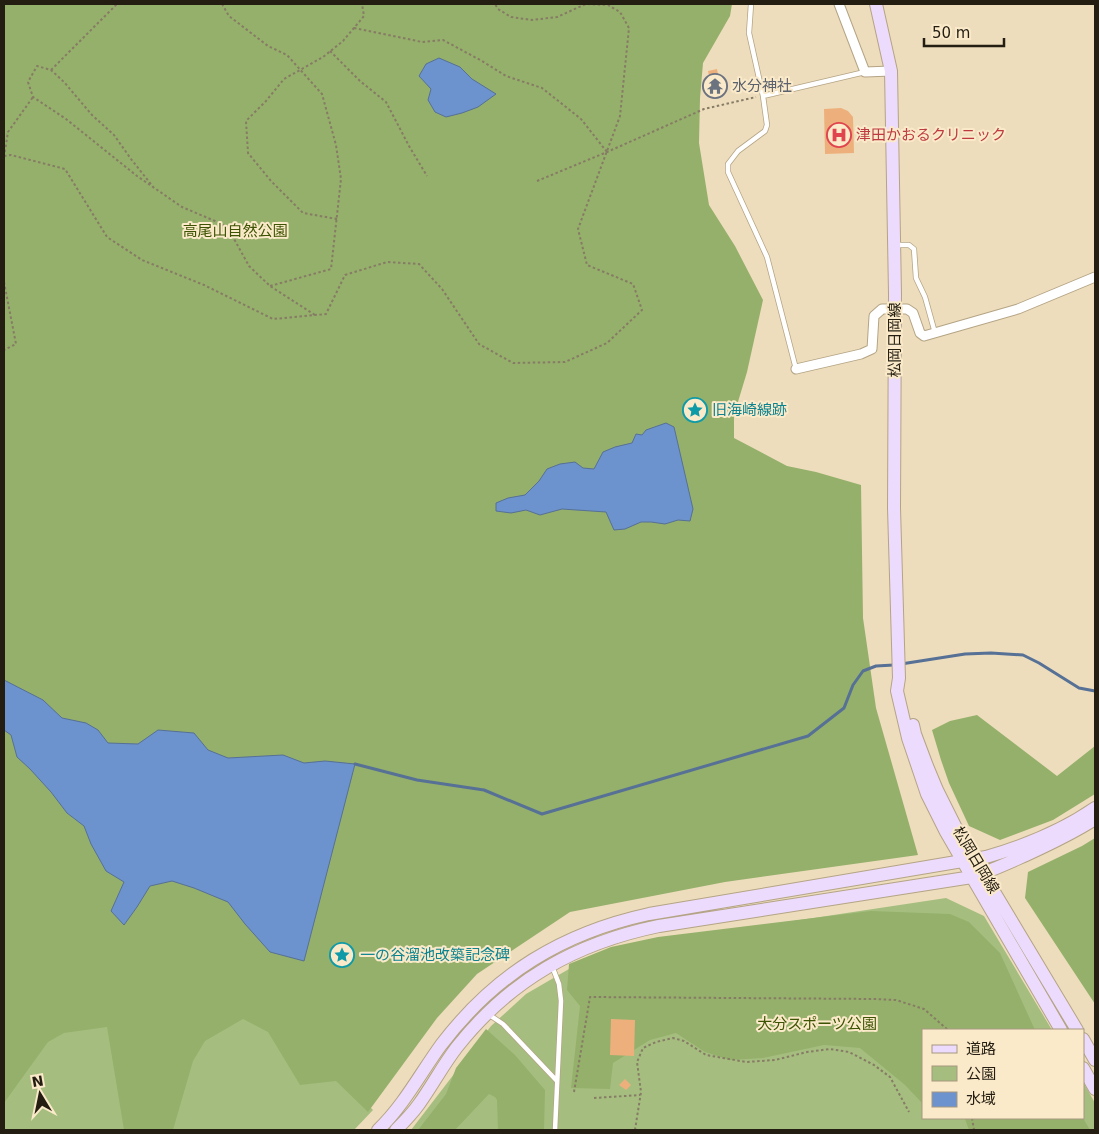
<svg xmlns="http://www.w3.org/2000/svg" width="1099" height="1134" font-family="'DejaVu Sans','Noto Sans JP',sans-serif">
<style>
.green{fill:#a5be7f}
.forest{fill:#95b06b}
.water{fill:#6c93ce;stroke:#567096}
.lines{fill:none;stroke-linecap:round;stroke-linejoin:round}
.stream{stroke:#567096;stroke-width:3}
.building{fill:#edb07c}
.lane-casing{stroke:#b4a485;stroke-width:6}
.street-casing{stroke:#b4a485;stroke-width:11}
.secondary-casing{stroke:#b4a485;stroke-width:14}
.path{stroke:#867b65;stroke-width:2;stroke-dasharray:2.5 2.5;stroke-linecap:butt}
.lane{stroke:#fff;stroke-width:4.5}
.street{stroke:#fff;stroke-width:9}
.secondary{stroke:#ecdbfc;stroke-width:12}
.labels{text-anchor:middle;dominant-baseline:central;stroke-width:4;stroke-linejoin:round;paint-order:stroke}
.worship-label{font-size:15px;fill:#5b616d;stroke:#fbeac9;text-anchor:start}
.health-label{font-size:15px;fill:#be3a42;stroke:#fbeac9;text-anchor:start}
.park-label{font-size:15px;fill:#3c5303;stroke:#fbeac9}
.street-label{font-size:15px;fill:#241e12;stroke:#fbeac9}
.culture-label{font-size:15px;fill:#0d838f;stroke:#fbeac9;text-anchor:start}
</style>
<rect width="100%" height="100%" fill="#edddbc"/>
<path class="green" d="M946,898L984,916L1052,1030H923V1118H1083V1082L1095,1103V1130H411L491,1026L526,994L581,962L653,942Z
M245,1016L339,1075L373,1110L354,1130H166L191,1043Z
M110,1021L128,1130H4V1091L42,1038Z"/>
<path class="forest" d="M4,4H732L730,16L703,63L700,98L699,143L709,205L735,246L763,300L747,372L734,415V438L787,466L816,472L861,485L863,618L876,708L918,855L725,882L570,912L477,974L437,1018L368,1112L336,1081L300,1085L268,1032L243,1019L205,1041L193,1061L173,1130H124L107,1027L64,1033L48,1042L4,1103Z
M977,715L1057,776L1095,746V794L1053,820L1000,840L969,826L949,783L941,760L932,730L950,721Z
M1095,838V1004L1025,898L1028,872L1082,846Z
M871,911L950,914L969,922L1000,953L1035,1030H923V1104L905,1085L860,1048L824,1045L763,1058L730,1060L705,1052L676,1033L650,1040L613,1063L610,1089L571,1088L580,1006L567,990L569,964L611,947L658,937Z
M486,1029L515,1055L545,1090L544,1130H498L497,1100L495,1097L489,1094L455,1130H418L446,1094L456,1068Z
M960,1118H1083L1090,1130H969L965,1119Z"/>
<path class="water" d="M439,58L460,67L472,79L496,94L478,107L462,113L446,117L435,112L428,100L431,89L419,76L426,64Z
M666,423L674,427L693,509L690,521L678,520L665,524L651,522H641L625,529L614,530L606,512L562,509L540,515L526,510L511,513L496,511V503L508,498L525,495L539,481L547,469L560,464L575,462L583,468L594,469L603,452L615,447L632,443L636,434L642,435L646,430Z
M4,680L43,700L62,718L86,723L98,730L108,743L138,744L158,730L194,733L208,750L228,758L283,755L304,763L325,761L355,764L304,961L270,952L245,924L228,902L194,888L172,881L150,886L137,907L124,925L111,911L124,882L106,871L91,844L84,826L67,813L51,792L30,769L17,757L11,735L4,730Z"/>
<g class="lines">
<path class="stream" d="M901,664L965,654L991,653L1023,655L1039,663L1079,688L1095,691
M355,764L417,780L484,790L542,814L808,736L844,708L853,685L863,671L876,666L894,665"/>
</g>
<path class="building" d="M717,69L719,80L721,79L723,90L710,93L707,82L710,81L708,71Z
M841,108L848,111L853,117L854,153L825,154L824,109Z
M611,1019L635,1020L634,1056L610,1055Z
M625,1079L631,1085L626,1090L619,1085Z"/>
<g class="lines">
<defs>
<path id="lane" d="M751,4L749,33L763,96
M896,245H909L914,249L916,278L925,297L935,333
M796,369L767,257L728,172V164L738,151L765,131L767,125L763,96L865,72
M552,966L559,984L561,1001L555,1130
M488,1014L503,1024L557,1081"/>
<path id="street" d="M839,4L865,72L891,71
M796,369L861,354L872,349L874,316L882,309H907L913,313L920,333L924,336L1018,309L1095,277"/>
<path id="secondary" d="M876,4L891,71L895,294L894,508L899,678L897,691L908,738L927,794L946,832L972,877L1061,1030
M913,725L915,734L927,766L937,790L957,830L1077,1030
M1083,1039L1095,1060
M1083,1068L1095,1089
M378,1130C404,1105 420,1074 441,1045C495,974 562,933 649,914L986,857C1024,846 1062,831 1095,808
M396,1130C404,1122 412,1114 419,1104C432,1086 443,1065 457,1047C510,980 576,943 659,926L972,877C991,871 1008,863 1026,855C1050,844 1073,833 1095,819"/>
</defs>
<use href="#lane" class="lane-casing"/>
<use href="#street" class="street-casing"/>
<use href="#secondary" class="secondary-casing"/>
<path class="path" d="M222,4L229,16L268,46L287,55L322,94L336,145L341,179L331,269L270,286
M354,28L422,42L443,40L482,61L506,76L542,88L581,119L607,152
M330,51L360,81L386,102L409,146L427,176
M51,70L117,4
M4,156L11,155L65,169L107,237L142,260L204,285L273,319L326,314L345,275L387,262L419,264L442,289L479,344L513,363L565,362L607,343L642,310L633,284L587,265L578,229L620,116L629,28L620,12L608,5L586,4L557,17L532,20L511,17L498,9L495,4
M4,157L8,132L33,97
M537,181L607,152L704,109L756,97
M154,188L131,159L114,135L92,115L64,82L51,70L37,66L28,82L33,97L66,119L137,176L182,207L215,221L228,228L249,266L270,286L315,315
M337,219L303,213L271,181L248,153L246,121L266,101L284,79L323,57L343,41L364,16L362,4
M4,282L16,344L4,350
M574,1092L590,997L876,999L896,1000L924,1009L948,1030
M594,1098L640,1095
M972,1118L974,1130
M635,1130L641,1092L637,1062L643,1048L656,1042L673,1038L684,1041L706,1055L746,1062L775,1060L807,1052L830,1049L849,1052L874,1065L890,1077L909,1112"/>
<use href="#lane" class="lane"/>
<use href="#street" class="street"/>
<use href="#secondary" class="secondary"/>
</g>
<defs>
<symbol id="temple-ring" viewBox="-11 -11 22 22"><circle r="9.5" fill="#fbeac9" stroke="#6b7280" stroke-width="1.5"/><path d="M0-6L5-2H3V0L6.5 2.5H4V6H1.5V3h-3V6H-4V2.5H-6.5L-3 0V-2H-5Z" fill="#6b7280"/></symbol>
<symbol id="hospital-ring" viewBox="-11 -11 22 22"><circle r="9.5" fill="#fbeac9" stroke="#e0444e" stroke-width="1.5"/><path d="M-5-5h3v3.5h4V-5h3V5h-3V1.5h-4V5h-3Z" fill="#e0444e"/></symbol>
<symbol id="sight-ring" viewBox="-11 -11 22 22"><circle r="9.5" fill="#fbeac9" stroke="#0f9aa8" stroke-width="1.5"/><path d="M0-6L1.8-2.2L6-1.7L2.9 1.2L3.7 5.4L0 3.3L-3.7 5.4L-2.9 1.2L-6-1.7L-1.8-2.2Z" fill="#0f9aa8"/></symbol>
</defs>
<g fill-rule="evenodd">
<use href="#temple-ring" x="701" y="72" width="28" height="28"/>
<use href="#hospital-ring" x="825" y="121" width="28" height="28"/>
<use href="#sight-ring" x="681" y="396" width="28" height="28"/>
<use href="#sight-ring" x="328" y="941" width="28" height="28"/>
</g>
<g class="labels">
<g class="worship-label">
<text x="732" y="86">水分神社</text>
</g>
<g class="health-label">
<text x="856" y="135">津田かおるクリニック</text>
</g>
<g class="park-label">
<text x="235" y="231">高尾山自然公園</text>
<text x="817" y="1024">大分スポーツ公園</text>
</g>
<g class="street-label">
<text transform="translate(895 340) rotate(-90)">松岡日岡線</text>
<text transform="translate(976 860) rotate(59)">松岡日岡線</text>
</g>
<g class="culture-label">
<text x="712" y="410">旧海崎線跡</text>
<text x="360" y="955">一の谷溜池改築記念碑</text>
</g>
</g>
<rect width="1099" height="1134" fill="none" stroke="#241e12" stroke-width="10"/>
<rect x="922" y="1029" width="162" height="90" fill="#fbeac9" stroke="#a59880"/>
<rect x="932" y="1045" width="25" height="8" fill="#ecdbfc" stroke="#a59880"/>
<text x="966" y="1054" font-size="15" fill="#241e12">道路</text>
<rect x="932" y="1066" width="25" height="15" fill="#a5be7f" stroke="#a59880"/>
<text x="966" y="1079" font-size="15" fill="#241e12">公園</text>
<rect x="932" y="1092" width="25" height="15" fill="#6c93ce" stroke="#a59880"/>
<text x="966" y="1104" font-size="15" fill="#241e12">水域</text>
<g transform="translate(40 1094) rotate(350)" stroke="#fbeac9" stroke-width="4" paint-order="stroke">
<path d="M0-4L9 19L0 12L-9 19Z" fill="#241e12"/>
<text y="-8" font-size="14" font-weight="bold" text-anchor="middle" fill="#241e12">N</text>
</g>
<path d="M924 38v8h80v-8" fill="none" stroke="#241e12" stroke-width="2.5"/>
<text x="932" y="38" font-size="15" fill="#241e12" stroke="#fbeac9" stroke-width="4" paint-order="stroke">50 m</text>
</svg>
